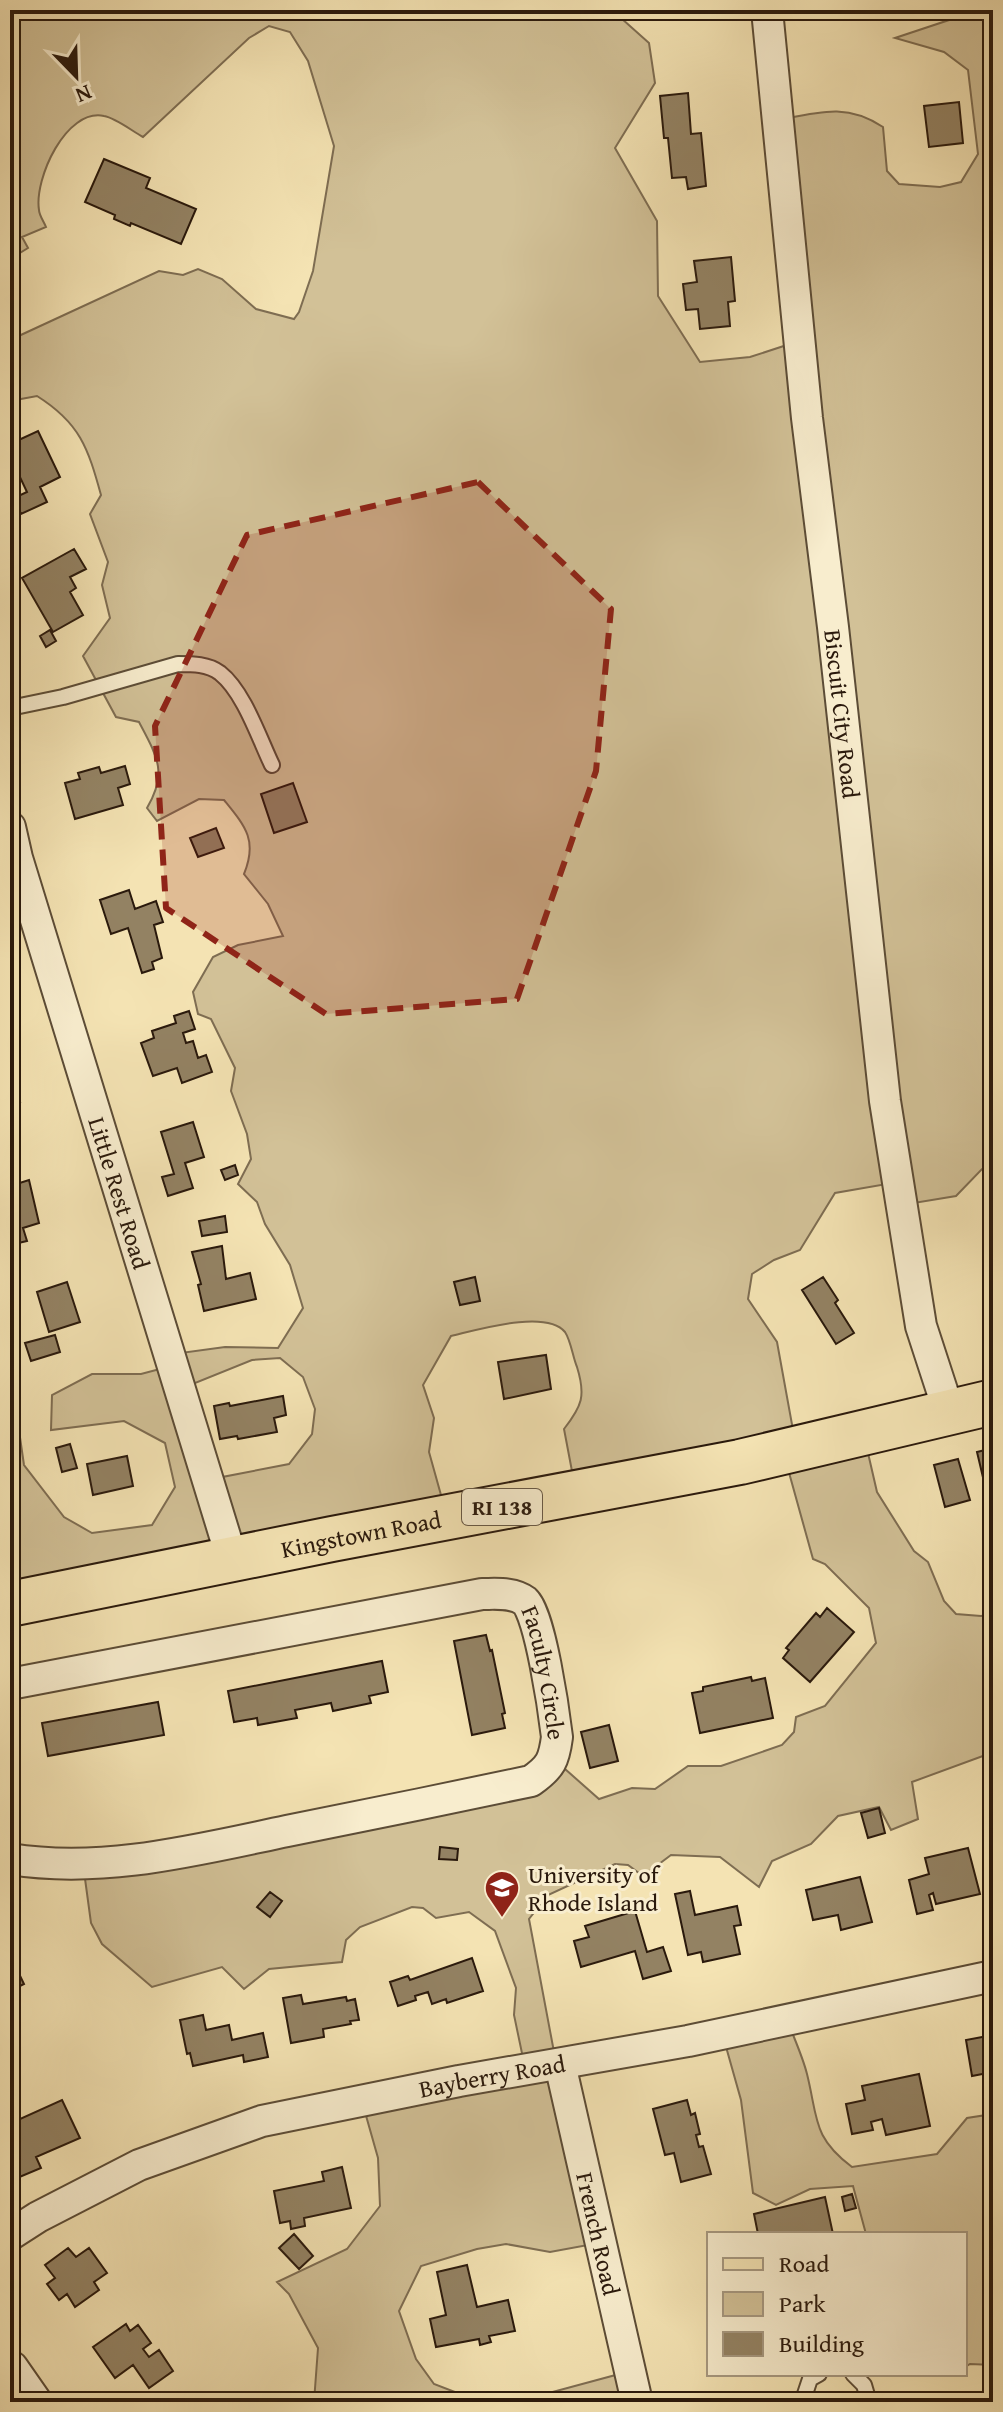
<svg xmlns="http://www.w3.org/2000/svg" width="1003" height="2412" font-family="'Gentium Book Plus',serif">
<style>
.green{fill:#d2c197;stroke:#7e6d52;stroke-width:2;fill-rule:evenodd}
.building{fill:#938263;stroke:#2a190c;stroke-width:2}
.lines{fill:none;stroke-linecap:round;stroke-linejoin:round}
.service-casing{stroke:#5c4c36;stroke-width:18}
.minor-casing{stroke:#5c4c36;stroke-width:34}
.tertiary-casing{stroke:#5c4c36;stroke-width:40}
.primary-casing{stroke:#2a190c;stroke-width:48}
.service{stroke:#f8edce;stroke-width:14}
.minor{stroke:#f8edce;stroke-width:30}
.tertiary{stroke:#f8edce;stroke-width:36}
.primary{stroke:#f4e3b3;stroke-width:44}
.marked{fill:#8f2418;fill-opacity:0.2;stroke:#8f2418;stroke-width:6;stroke-dasharray:16 10;stroke-linejoin:round}
.labels{text-anchor:middle;dominant-baseline:central;stroke-width:6;stroke-linejoin:round;paint-order:stroke}
.shield{fill:#f8edce;stroke:#685946;stroke-width:2}
.shield-label{font-size:22px;font-weight:bold;fill:#2a190c}
.street-label{font-size:24px;fill:#2a190c;stroke:#f8edce}
.poi-label{font-size:24px;fill:#2a190c;stroke:#f8edce;text-anchor:start}
</style>
<rect width="100%" height="100%" fill="#f4e3b3"/>
<filter id="stains"><feTurbulence type="fractalNoise" baseFrequency=".0025" numOctaves="4"/><feColorMatrix values="0 0 0 0 .2 0 0 0 0 .09 0 0 0 0 .02 0 0 0 .5 -.17"/></filter>
<radialGradient id="worn" r=".72"><stop offset=".6" stop-color="#630" stop-opacity="0"/><stop offset="1" stop-color="#630" stop-opacity=".3"/></radialGradient>
<path class="green" d="M10,10H612L649,43L655,83L615,148L657,221L658,296L700,362L750,357L799,341L784,119C822,111 849,104 883,127L887,171L899,184L940,187L961,182L978,154L968,70L944,52L895,38L952,19L962,10H993V1165L982,1169L956,1196L908,1204L898,1182L835,1193L800,1250L774,1260L752,1274L748,1299L777,1342L793,1430L862,1427L877,1492L914,1551L928,1562L944,1601L956,1614L981,1616L993,1614V1756L991,1753L912,1782L918,1819L891,1830L879,1807L838,1816L811,1844L772,1861L759,1887L720,1857L671,1855L643,1876L628,1865L615,1864L548,1895L529,1919L554,2052L599,2243L550,2252L506,2244L477,2249L421,2266L399,2311L416,2359L434,2384L460,2394L523,2400L623,2373L635,2402H314L318,2348L289,2294L277,2282L347,2249L380,2206L378,2158L361,2098L523,2058L514,2015L516,1988L495,1931L469,1912L436,1918L423,1908L412,1907L360,1927L346,1940L342,1962L269,1969L244,1989L222,1967L152,1987L102,1944L91,1923L83,1864L525,1779L548,1754L599,1799L632,1788L655,1789L688,1766H721L782,1745L794,1732L796,1717L825,1706L876,1643L869,1608L825,1564L813,1559L783,1451L575,1487L564,1429C582,1406 586,1396 577,1367C573,1358 571,1341 565,1332C546,1309 477,1330 451,1336L423,1385L434,1418L429,1452L446,1513L10,1592V1394L14,1396L24,1465L64,1517L92,1533L152,1525L175,1487L165,1443L124,1421L51,1430L52,1395L92,1374H141L175,1365L173,1354L225,1347L278,1348L303,1308L290,1265L265,1224L257,1202L238,1184L251,1159L247,1134L231,1091L235,1068L211,1019L198,1014L193,992L213,957L238,945L283,936L268,904L244,874C258,840 245,826 224,800L199,799L157,821L147,808C168,773 157,756 139,722L116,717L83,656L110,618L102,585L108,562L90,514L101,495C88,448 80,423 37,396L10,401V340L159,271L183,275L198,269L222,279L256,309L294,319L299,312L313,271L334,146L308,61L290,32L269,26L249,38L143,137C132,131 116,118 104,116C66,108 34,179 39,210C39,215 44,222 46,227L22,237L28,248L10,259ZM280,1358L303,1377L315,1409L312,1434L289,1464L222,1477L185,1387L252,1360Z
M785,2014C792,2034 802,2054 807,2074C818,2118 812,2137 852,2167L937,2154L967,2118L993,2114V2365L970,2364L965,2367V2234H866L853,2186L810,2189L776,2205L753,2193L741,2100L721,2029Z"/>
<path class="building" d="M688,93L691,134L701,133L706,186L688,189L686,177L672,178L668,138H664L660,96Z
M959,102L963,143L929,147L924,106Z
M104,159L150,178L146,188L196,209L181,244L131,223L130,226L114,219L115,215L85,202Z
M731,257L735,301L728,302L730,326L700,329L698,309L686,310L683,284L697,282L694,261Z
M38,431L60,477L40,487L47,502L21,514L14,498L27,492L10,456V444Z
M74,549L86,569L70,577L76,588L70,592L83,615L53,632L22,578Z
M50,630L56,641L46,647L40,636Z
M125,766L130,784L118,788L123,805L75,819L65,783L80,779L78,773L99,767L101,773Z
M293,783L307,822L274,833L261,794Z
M216,828L224,848L198,857L190,838Z
M129,890L135,909L156,901L163,922L154,925L162,958L152,962L154,969L142,973L128,928L111,934L100,900Z
M189,1011L195,1029L183,1033L186,1043L193,1041L198,1058L206,1055L212,1072L182,1083L177,1068L153,1076L141,1043L154,1038L152,1031L176,1023L174,1016Z
M10,1073L20,1102L10,1105Z
M193,1122L204,1157L185,1163L193,1188L168,1196L162,1177L174,1174L161,1132Z
M235,1165L238,1175L225,1180L221,1170Z
M29,1180L39,1223L23,1228L27,1241L10,1245V1186Z
M225,1216L227,1232L202,1236L199,1221Z
M222,1246L226,1279L250,1273L256,1299L204,1311L198,1285L201,1284L192,1252Z
M475,1277L480,1301L460,1305L454,1282Z
M823,1277L838,1300L835,1303L854,1333L836,1344L802,1290Z
M67,1282L80,1322L49,1332L37,1292Z
M55,1335L60,1352L31,1361L25,1343Z
M546,1355L551,1389L504,1399L498,1362Z
M283,1396L286,1415L274,1418L277,1432L238,1439L237,1436L220,1439L214,1406L229,1403L230,1406Z
M70,1444L77,1468L62,1472L56,1448Z
M993,1448V1485L985,1486L977,1452Z
M127,1456L133,1486L93,1495L87,1464Z
M958,1459L970,1500L945,1507L934,1465Z
M827,1608L854,1632L810,1682L783,1658L789,1650L786,1648L816,1613L820,1617Z
M486,1635L490,1651L492,1650L505,1713L502,1714L505,1728L472,1735L454,1641Z
M382,1661L388,1692L369,1696L371,1703L333,1711L331,1703L295,1710L297,1718L258,1725L257,1718L234,1722L228,1691Z
M751,1677L752,1681L765,1678L773,1718L700,1733L692,1693L703,1691V1687Z
M158,1702L164,1735L48,1756L42,1723Z
M609,1725L618,1761L590,1768L581,1732Z
M879,1808L885,1833L868,1838L861,1813Z
M440,1847L458,1849L457,1860L439,1859Z
M968,1848L980,1894L936,1904L933,1893L929,1895L933,1910L917,1914L909,1880L929,1874L925,1858Z
M860,1877L872,1922L841,1930L838,1915L813,1920L806,1890Z
M690,1891L695,1915L737,1906L741,1925L734,1926L740,1954L703,1962L701,1952L688,1955L675,1894Z
M270,1892L282,1901L270,1917L257,1907Z
M635,1911L647,1952L663,1947L671,1971L643,1979L635,1951L581,1967L574,1941L589,1937L585,1926Z
M10,1955L24,1984L10,1991Z
M472,1958L483,1991L447,2003L446,1999L432,2004L428,1992L415,1996L416,2000L398,2006L390,1982L408,1976L410,1980Z
M301,1995L303,2004L346,1997L347,2001L355,1999L359,2020L350,2021L351,2024L323,2029L324,2037L291,2043L283,1998Z
M203,2015L206,2030L229,2025L232,2040L263,2033L268,2057L244,2062L243,2055L193,2066L190,2053L187,2054L180,2020Z
M993,2035V2072L972,2076L966,2040Z
M919,2074L930,2126L886,2135L882,2119L871,2122L873,2130L852,2134L846,2104L865,2100L862,2086Z
M62,2100L80,2138L36,2157L41,2168L10,2181V2103L18,2120Z
M687,2100L691,2115L695,2113L700,2134L696,2135L699,2147L703,2146L711,2174L681,2182L674,2153L665,2155L653,2109Z
M342,2167L351,2208L304,2218L305,2226L291,2229L290,2221L280,2223L274,2191L324,2181L322,2172Z
M852,2194L856,2208L845,2211L842,2197Z
M825,2197L833,2234H758L754,2214Z
M294,2234L313,2256L299,2269L279,2248Z
M68,2248L76,2257L89,2248L107,2273L94,2282L99,2290L75,2307L67,2294L59,2300L47,2284L55,2278L45,2265Z
M467,2265L477,2307L508,2300L515,2331L489,2336L491,2342L480,2345L479,2339L436,2347L430,2319L446,2315L437,2272Z
M126,2324L130,2331L138,2325L151,2343L143,2349L149,2357L159,2350L173,2371L149,2388L133,2365L115,2378L93,2347Z"/>
<g class="lines">
<defs>
<path id="service" d="M10,708L63,697L178,664C193,664 208,664 220,673C244,692 259,738 272,765
M853,2374L864,2385L869,2402
M805,2402L804,2397L810,2379L819,2374"/>
<g id="minor">
<path id="s1" d="M767,10L807,418L833,627L885,1101L921,1326L949,1412"/>
<path id="s2" d="M10,827L17,858L232,1559"/>
<path id="s3" d="M10,1684L482,1594C496,1594 513,1592 525,1601C540,1614 554,1712 557,1737C554,1760 551,1767 531,1781C450,1798 368,1815 287,1831C196,1850 103,1874 10,1859"/>
<path id="s4" d="M560,2064L637,2402"/>
<path id="s5" d="M10,2235L38,2217L139,2165L262,2121L459,2081L688,2041L993,1976"/>
</g>
<path id="tertiary" d="M10,2369L33,2402"/>
<g id="primary">
<path id="s6" d="M10,1604L332,1539L740,1462L993,1402"/>
</g>
</defs>
<use href="#service" class="service-casing"/>
<use href="#minor" class="minor-casing"/>
<use href="#tertiary" class="tertiary-casing"/>
<use href="#primary" class="primary-casing"/>
<use href="#service" class="service"/>
<use href="#minor" class="minor"/>
<use href="#tertiary" class="tertiary"/>
<use href="#primary" class="primary"/>
</g>
<path class="marked" d="M478,482L611,609L596,771L517,999L326,1014L166,908L155,726L247,535Z"/>
<defs>
<symbol id="university-pin" viewBox="-11 -11 22 30"><path d="M0 17L-7.5 6A9.5 9.5 0 1 1 7.5 6Z" fill="#8f2418" stroke="#f8edce"/><path d="M0-5L7-2L0 1L-7-2ZM-4 1L0 2.5L4 1V4Q0 6-4 4Z" fill="#fff"/></symbol>
</defs>
<g fill-rule="evenodd">
<use href="#university-pin" x="482" y="1868" width="40" height="54"/>
</g>
<g class="labels">
<rect class="shield" x="462" y="1489" width="80" height="36" rx="6"/>
<g class="shield-label">
<text x="502" y="1507">RI 138</text>
</g>
<g class="street-label">
<text stroke="none"><textPath href="#s1" startOffset="708">Biscuit City Road</textPath></text>
<text stroke="none"><textPath href="#s2" startOffset="382">Little Rest Road</textPath></text>
<text stroke="none"><textPath href="#s6" startOffset="358">Kingstown Road</textPath></text>
<text stroke="none"><textPath href="#s3" startOffset="600">Faculty Circle</textPath></text>
<text stroke="none"><textPath href="#s5" startOffset="512">Bayberry Road</textPath></text>
<text stroke="none"><textPath href="#s4" startOffset="174">French Road</textPath></text>
</g>
<g class="poi-label">
<text x="528" y="1874">University of<tspan x="528" dy="28">Rhode Island</tspan></text>
</g>
</g>
<rect width="1003" height="2412" fill="none" stroke="#f4e3b3" stroke-width="40"/>
<rect x="12" y="12" width="979" height="2388" fill="none" stroke="#2a190c" stroke-width="4"/>
<rect x="20" y="20" width="963" height="2372" fill="none" stroke="#2a190c" stroke-width="2"/>
<rect x="707" y="2232" width="260" height="144" fill="#f8edce" stroke="#a69880" stroke-width="2"/>
<rect x="723" y="2258" width="40" height="12" fill="#f4e3b3" stroke="#a69880" stroke-width="2"/>
<text x="779" y="2272" font-size="24" fill="#2a190c">Road</text>
<rect x="723" y="2292" width="40" height="24" fill="#d2c197" stroke="#a69880" stroke-width="2"/>
<text x="779" y="2312" font-size="24" fill="#2a190c">Park</text>
<rect x="723" y="2332" width="40" height="24" fill="#938263" stroke="#a69880" stroke-width="2"/>
<text x="779" y="2352" font-size="24" fill="#2a190c">Building</text>
<g transform="translate(76 76) rotate(157)" stroke="#f8edce" stroke-width="6" paint-order="stroke">
<path d="M0-6L14 30L0 20L-14 30Z" fill="#2a190c"/>
<text y="-12" font-size="22" font-weight="bold" text-anchor="middle" fill="#2a190c">N</text>
</g>
<rect width="100%" height="100%" filter="url(#stains)"/>
<rect width="100%" height="100%" fill="url(#worn)"/>
</svg>
